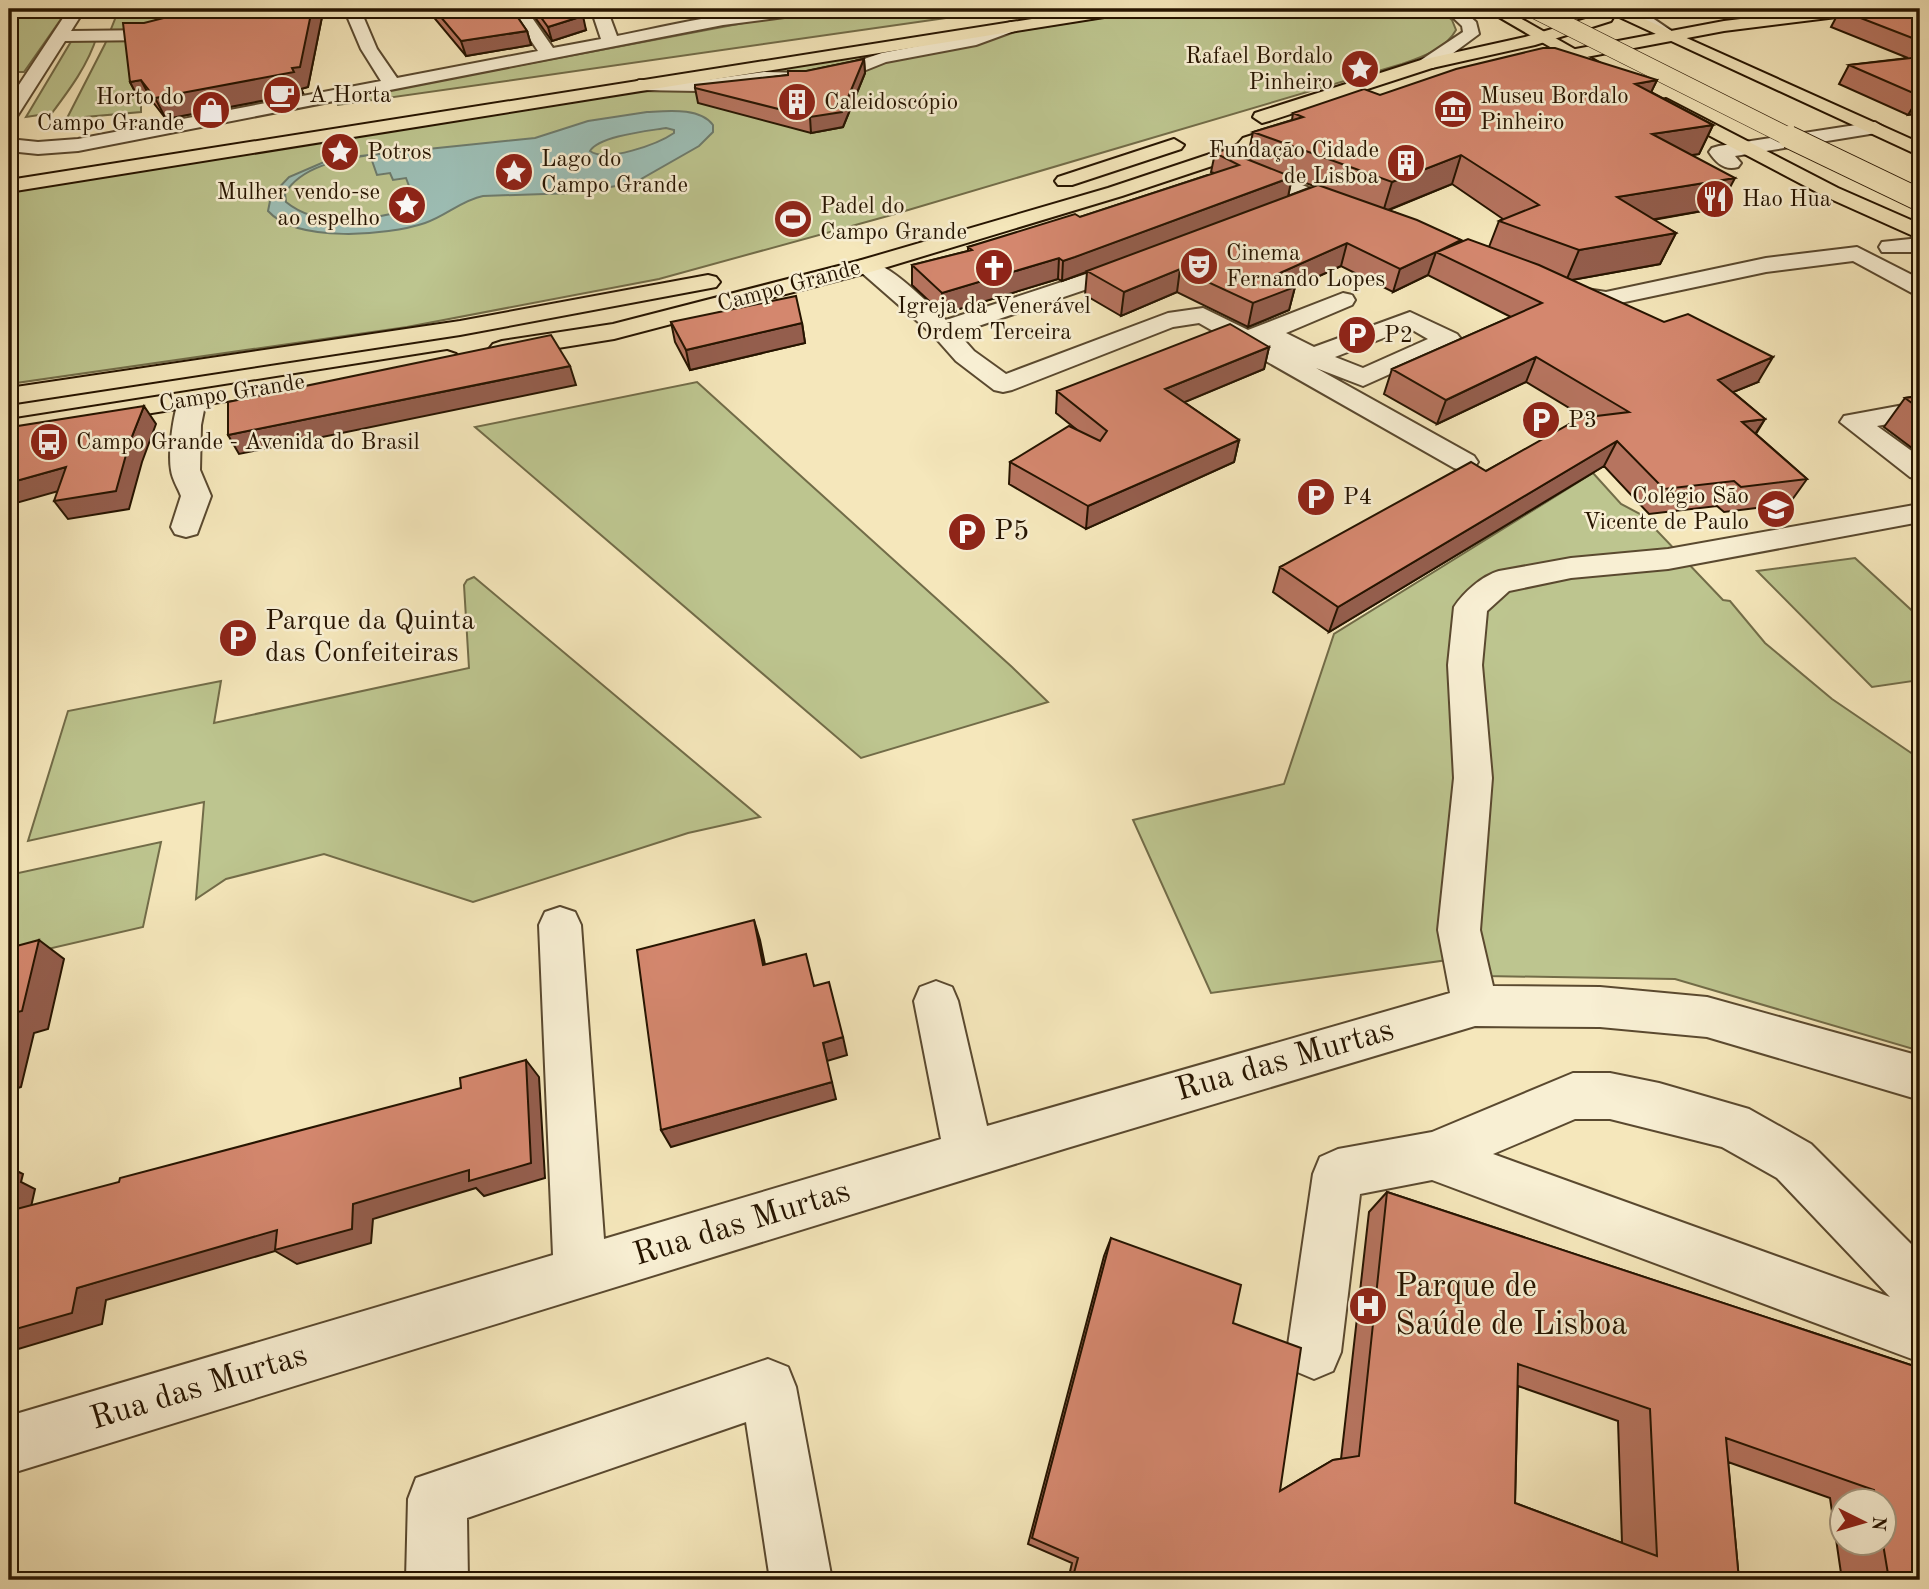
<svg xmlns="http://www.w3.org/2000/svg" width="1929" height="1589" font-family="'Old Standard TT',serif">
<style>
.green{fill:#bdc58f;stroke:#726c48;stroke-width:2}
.water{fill:#9dbfb6;stroke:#6d7b6d;stroke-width:2;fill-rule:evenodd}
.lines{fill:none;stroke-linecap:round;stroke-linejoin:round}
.minor-casing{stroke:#5a492f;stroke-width:4}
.major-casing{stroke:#261400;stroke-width:4}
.highway-casing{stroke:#261400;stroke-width:4}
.minor{fill:#f8efd3;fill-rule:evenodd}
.major{fill:#f5e7bb;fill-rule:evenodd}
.highway{fill:#f5e7bb;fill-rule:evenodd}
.highway-bridge-far1-casing{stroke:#261400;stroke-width:19;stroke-linecap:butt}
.highway-bridge-casing{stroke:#261400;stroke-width:24;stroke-linecap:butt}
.highway-bridge-far1{stroke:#f5e7bb;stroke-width:18}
.highway-bridge{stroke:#f5e7bb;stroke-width:22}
.wall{fill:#b6745f;stroke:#261400;stroke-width:2;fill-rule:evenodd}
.shaded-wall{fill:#945e4d;stroke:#261400;stroke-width:2}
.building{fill:#d4876e;stroke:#261400;stroke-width:2;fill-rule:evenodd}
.labels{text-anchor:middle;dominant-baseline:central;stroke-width:5;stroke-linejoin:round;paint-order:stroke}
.far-poi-label{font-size:23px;fill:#261400;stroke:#f8efd3;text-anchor:start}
.far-street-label{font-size:23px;fill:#261400;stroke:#f8efd3}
.poi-label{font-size:28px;fill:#261400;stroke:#f8efd3;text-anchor:start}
.near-street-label{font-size:33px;fill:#261400;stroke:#f8efd3}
.near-poi-label{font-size:33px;fill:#261400;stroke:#f8efd3;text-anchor:start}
</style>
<rect width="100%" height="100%" fill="#f5e7bb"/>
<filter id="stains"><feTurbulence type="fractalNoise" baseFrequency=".00286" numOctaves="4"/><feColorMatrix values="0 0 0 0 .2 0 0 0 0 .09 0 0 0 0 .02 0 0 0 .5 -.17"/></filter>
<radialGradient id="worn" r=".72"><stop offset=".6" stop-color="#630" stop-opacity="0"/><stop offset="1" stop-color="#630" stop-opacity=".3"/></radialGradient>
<path class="green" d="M9,9H68L24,72H9Z
M119,9H153L160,39L141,103V112L85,117L79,125L63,126L105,44Z
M841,9H1009L338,105L337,100L754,21Z
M1158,9H1439L1452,20L1456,30C1446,49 1422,57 1402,64L888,216L659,279L407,327L9,384V190Z
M97,36C88,65 70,89 52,113L26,117L72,40Z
M697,382L1012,667L1048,702L861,758L475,427Z
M1593,473L1621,504L1642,515L1723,600L1730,601L1765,643L1832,699L1920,759V1051L1675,979L1485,976L1484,955L1211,993L1133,820L1284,784L1334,634Z
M1855,558L1920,618V680L1872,687L1757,571Z
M474,577L760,817L688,833L473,902L324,854L226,879L196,899L204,802L28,841L68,711L221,681L214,723L469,668L464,585L467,580Z
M161,842L143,927L9,958V875Z"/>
<path class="water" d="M647,112C667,111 700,107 713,125V132L699,146L634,183L574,193L483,196C462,200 446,216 425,223C387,236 297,243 268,211L271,196L289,177L331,159L535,138L588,121ZM666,128L674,130V133C658,144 606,163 590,151C599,136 648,131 666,128ZM370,155L377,175L390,173L393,180L406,178L415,202L406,204V210C368,221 319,229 286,202L285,193C303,165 340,160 370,155Z"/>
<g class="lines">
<defs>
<path id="minor" d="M69,9H85L71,31L154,30L162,35L154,40L65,41L16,118L9,120V100Z
M281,9H335L327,14L266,20L258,15L260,12Z
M344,9H360L377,49L397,78L538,51L510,9H526L553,48L601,39L591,9H607L617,36C682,23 748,6 815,9L807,14L723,25L78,151L38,154L9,151V139L38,142L78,139L381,81L361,49Z
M1444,9H1461L1476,22L1479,34L1433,68H1421L1418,64L1421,60L1463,32L1462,26Z
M1621,9H1639L1679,36L1671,41L1665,40Z
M1795,9H1825L1823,12L1768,24L1760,19L1762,16Z
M1011,22L1019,27L1017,30L976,45L886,62L856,74L807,83L764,82L698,91L639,90L630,85L639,80L698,81L764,72L807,73L846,65L882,53L966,37Z
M1875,122L1885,128L1882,132L1735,156L1741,163L1738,167C1725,171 1716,163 1709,152L1712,148L1719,146Z
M1241,162L1355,205L1358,210L1355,215H1339L1234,172L1231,168L1234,164Z
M1920,238V252H1882L1879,247L1882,242Z
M1857,247L1920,279V295L1912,293L1853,261L1766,272L1606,306L1552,297L1548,292L1552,287L1560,285L1606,292L1766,258Z
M1135,258L1143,260L1147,265L1143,270L958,333L974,351L1006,374L1168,313L1203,308L1248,330L1343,293L1352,295L1355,300L1352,305L1286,333L1314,347L1410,312L1457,334L1461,339L1457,344L1363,386L1316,368L1474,456L1478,462L1474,468L1464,471L1454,468L1199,323L1173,327L1012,390L1003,392L994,390L956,361L933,335L854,266L858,261C884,255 927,303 946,320ZM1409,328L1428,339L1363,368L1335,357Z
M192,392L202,394L206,400L201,425L200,470L211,496L197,534L186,537L175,534L171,527L181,496C178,488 172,479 171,470C168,454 173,408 182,394Z
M1920,402V418L1877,426L1920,457V480L1910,477L1840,422L1844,416Z
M1920,504V522L1668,569L1571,578L1509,591L1487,611L1482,665L1492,778L1480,930L1493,986L1600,987L1707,997L1920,1056V1100L1707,1037L1600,1027L1475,1026L1067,1148L9,1474V1416L553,1255L539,925L545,912L560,907L575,912L581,925L604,1239L941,1139L914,1001L920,987L936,981L952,987L958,1001L987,1126L1450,993L1438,930L1454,778L1448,665L1454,607C1464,592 1482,576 1499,571L1571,558L1668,549Z
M1573,1073H1610L1659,1083L1749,1109L1811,1144L1920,1253V1362L1432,1180L1360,1194L1341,1352L1333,1371L1314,1379L1295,1371L1287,1352L1313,1174L1320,1157L1338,1149L1432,1132ZM1575,1119H1610L1722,1147L1777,1178L1890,1297L1493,1154Z
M768,1359L788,1367L796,1387L832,1580H770L746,1422L467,1518L468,1580H406L408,1499L416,1478Z"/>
<path id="major" d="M1095,9H1131L1123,14L9,192V180Z
M1597,9H1613L1615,14L1611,21L1535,45L1432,68L1269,121L1262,123L1253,117L1255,113L1421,60L1525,37L1599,15Z
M1825,9H1869L1861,14L1724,31L1528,68L1519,63L1528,58L1724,21Z
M1302,119L1312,125L1309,129L1257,146L1251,153L1122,196L874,271L614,339L502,357L493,354L489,349L493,344L502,341L613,324L858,261L1108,188L1237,145L1243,138Z
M1174,139L1184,145L1181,149L1072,185H1058L1055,181L1058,177Z
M708,275L716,277L720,282L716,287L460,335L9,404V388L460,321Z
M447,351L456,354L460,359L456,364L9,436V420Z"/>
<path id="highway" d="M1485,9H1504L1622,76L1613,81L1607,80Z
M1602,9H1622L1920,143V156Z
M1666,99L1838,188L1920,224V239L1824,196L1659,109L1657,105L1659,101Z"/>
</defs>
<use href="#minor" class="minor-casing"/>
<use href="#major" class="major-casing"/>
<use href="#highway" class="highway-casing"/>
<use href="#minor" class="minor"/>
<use href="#major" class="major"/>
<use href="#highway" class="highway"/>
<defs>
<path id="highway-bridge-far1" d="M1534,9L1793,139"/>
<path id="highway-bridge" d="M1789,137L1920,200"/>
</defs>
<use href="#highway-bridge-far1" class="highway-bridge-far1-casing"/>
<use href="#highway-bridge" class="highway-bridge-casing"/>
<use href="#highway-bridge-far1" class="highway-bridge-far1"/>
<use href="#highway-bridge" class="highway-bridge"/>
</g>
<path class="wall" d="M180,9H318L322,17L308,87L301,89L303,93L166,119L152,101L141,103L130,82L168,17L182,11Z
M429,9H512L527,31L531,45L466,56L431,14Z
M529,9H578L586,30L552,41Z
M1647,9H1783L1664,18Z
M1920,9V113L1908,115L1839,84L1849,65L1908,58L1831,27L1840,10Z
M864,59L865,73L843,127L811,133L698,103L695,88L788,75Z
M1657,80L1651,92L1713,125L1699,154L1691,155L1719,208L1653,220L1676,233L1660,264L1572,280L1758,382L1733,392L1765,419L1756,434L1807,479L1789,504L1724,512L1717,506L1649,514L1604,466L1329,632L1273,592L1280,567L1486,471L1584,417L1526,382L1437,424L1384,394L1392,369L1511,317L1428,275L1393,292L1341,266L1295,287L1289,310L1248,327L1177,292L1121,316L1085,295L1087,272L1062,281L1058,279L943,314L912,285V265L968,251V247L1080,217L1214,173L1211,172L1215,153L1247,160L1253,132L1292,120L1293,113L1380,95ZM1292,178L1314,186L1288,196ZM1452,184L1503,219L1499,221L1489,247L1460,242L1461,240L1389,210Z
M671,322L802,323L805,343L690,370L675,342Z
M1269,347L1264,369L1184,402L1239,440L1234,462L1086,529L1009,484L1010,462L1076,429L1056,413L1057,391Z
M1920,396V454L1884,427L1905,398Z
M1387,1192L1920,1368V1580H1842L1830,1498L1728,1462L1739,1580H1068L1072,1563L1028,1544L1104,1256L1111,1238L1233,1323L1280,1491L1333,1460L1341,1459L1369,1212ZM1518,1386L1618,1421L1622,1543L1515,1503ZM1842,1502H1884V1544H1842Z"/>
<path class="shaded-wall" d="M180,9H268L185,18Z
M312,9H318L322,17L308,87L301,89L303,93L166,119L155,98L292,68Z
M1668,9H1783L1664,18Z
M583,16L586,30L552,41L548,27Z
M527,31L531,45L466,56L461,41Z
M864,59L865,73L843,127L811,133L810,117Z
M141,80L152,101L141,103L130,82Z
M1657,80L1644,107L1635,84Z
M1920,96V113L1908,115Z
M1713,125L1699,154L1639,163L1652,134Z
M1461,155L1452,184L1383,212L1392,182Z
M1292,177L1288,197L1062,281L1063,261Z
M1735,178L1719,208L1603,228L1617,197Z
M1676,233L1660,264L1566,281L1579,250Z
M1347,243L1341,266L1295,287L1289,310L1248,327L1253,303L1273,276Z
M1436,252L1428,275L1393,292L1400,269Z
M1059,258L1058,279L943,314L942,293Z
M1180,269L1177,292L1121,316L1124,292Z
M802,323L805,343L690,370L686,350Z
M1269,347L1264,369L1161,412L1165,389Z
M1536,357L1526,382L1437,424L1446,400Z
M1773,357L1758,382L1704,404L1718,380Z
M570,366L576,385L239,454L228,435Z
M144,406L156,424L142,462L129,509L68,519L54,501L129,444Z
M1765,419L1749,443L1742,422Z
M1239,440L1234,462L1086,529L1088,506Z
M1617,441L1604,466L1329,632L1338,607Z
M66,467L80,485L9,505V483Z
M754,920L760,940L769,984L763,965Z
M39,940L64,959L48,1029L34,1033L21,1087L9,1091V1014Z
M843,1037L847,1055L827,1061L823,1043Z
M526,1060L539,1077L545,1178L484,1196L476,1188L373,1219L371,1243L297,1264L275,1251L106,1300L102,1324L15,1350L9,1348V1331L77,1288L353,1204Z
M832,1082L836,1099L671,1147L661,1130Z
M9,1167L23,1174L21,1182L35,1189L26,1229L9,1221Z"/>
<path class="building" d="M208,9H312L300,67L292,68L294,72L155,98L141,80L130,82L123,23H144L168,17L170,13Z
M434,9H512L527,31L461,41Z
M535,9H578L583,16L548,27Z
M1849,9H1920V41L1840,10Z
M1543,48H1555L1657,80L1635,84L1713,125L1652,134L1735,178L1617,197L1676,233L1579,250L1499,221L1539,205L1461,155L1392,182L1253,132L1303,117L1293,113L1364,89L1380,95L1456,69Z
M1920,57V96L1849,65Z
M864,59L842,112L810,117L695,88V85L788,75V71H806Z
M1224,150L1292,177L1075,257L1063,261L1059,258L942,293L912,265L972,250L968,247L1075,214L1080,217L1239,165L1215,153Z
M1318,185L1417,220L1461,240L1437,252L1468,239L1539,265L1664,322L1688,314L1773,357L1718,380L1765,419L1742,422L1807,479L1741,487L1734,481L1664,489L1617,441L1338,607L1280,567L1471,462L1486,471L1580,418L1629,412L1536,357L1446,400L1392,369L1542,303L1436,252L1400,269L1347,243L1273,276L1295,287L1253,303L1180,269L1124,292L1087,271Z
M796,296L802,323L686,350L671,322Z
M1230,324L1269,347L1165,389L1239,440L1088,506L1010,462L1069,426L1100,441L1107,431L1057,391Z
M551,335L570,366L228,435V402Z
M1920,396V409L1905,398Z
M144,406L129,444L116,491L54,501L66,467L9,483V440H13L18,426Z
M754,920L763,965L806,954L814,986L829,982L843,1037L823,1043L832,1082L661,1130L637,950Z
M39,940L22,1011L9,1014V948Z
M526,1060L531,1163L469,1181V1170L353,1204L352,1229L275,1250L277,1230L77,1288L72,1313L9,1331V1211L119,1182L120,1178L461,1088L460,1078Z
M1387,1192L1920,1368V1580H1889L1883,1544L1884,1502H1876L1874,1490L1726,1438L1739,1580H1072L1078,1558L1032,1538L1111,1238L1241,1285L1233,1323L1301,1348L1280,1491L1333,1460L1359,1456ZM1518,1364L1650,1409L1657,1556L1515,1503Z"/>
<defs>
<symbol id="sight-disc" viewBox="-11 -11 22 22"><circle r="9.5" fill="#8f2418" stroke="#f8efd3"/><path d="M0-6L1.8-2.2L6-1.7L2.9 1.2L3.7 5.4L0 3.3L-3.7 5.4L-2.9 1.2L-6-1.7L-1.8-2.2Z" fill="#fff"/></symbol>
<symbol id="cafe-disc" viewBox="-11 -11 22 22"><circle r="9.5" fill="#8f2418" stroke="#f8efd3"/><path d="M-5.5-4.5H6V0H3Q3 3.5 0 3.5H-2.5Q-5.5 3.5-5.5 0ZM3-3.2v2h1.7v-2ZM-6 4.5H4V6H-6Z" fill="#fff"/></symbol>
<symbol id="building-disc" viewBox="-11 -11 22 22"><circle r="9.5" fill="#8f2418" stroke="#f8efd3"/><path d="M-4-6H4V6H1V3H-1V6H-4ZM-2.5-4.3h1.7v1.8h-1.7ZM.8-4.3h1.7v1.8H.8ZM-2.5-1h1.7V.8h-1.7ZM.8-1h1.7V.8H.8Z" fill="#fff"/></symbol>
<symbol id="museum-disc" viewBox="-11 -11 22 22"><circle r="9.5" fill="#8f2418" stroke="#f8efd3"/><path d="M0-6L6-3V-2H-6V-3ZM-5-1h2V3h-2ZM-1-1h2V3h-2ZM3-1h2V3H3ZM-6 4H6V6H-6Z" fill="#fff"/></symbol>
<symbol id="shop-disc" viewBox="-11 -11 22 22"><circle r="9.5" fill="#8f2418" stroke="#f8efd3"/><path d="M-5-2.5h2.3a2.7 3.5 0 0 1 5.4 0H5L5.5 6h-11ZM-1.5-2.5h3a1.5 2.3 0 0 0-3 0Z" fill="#fff"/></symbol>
<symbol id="restaurant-disc" viewBox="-11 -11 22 22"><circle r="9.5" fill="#8f2418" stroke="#f8efd3"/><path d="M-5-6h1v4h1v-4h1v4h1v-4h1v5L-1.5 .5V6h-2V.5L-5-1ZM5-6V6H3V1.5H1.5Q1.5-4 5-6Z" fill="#fff"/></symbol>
<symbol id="stadium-disc" viewBox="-11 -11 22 22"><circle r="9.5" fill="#8f2418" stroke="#f8efd3"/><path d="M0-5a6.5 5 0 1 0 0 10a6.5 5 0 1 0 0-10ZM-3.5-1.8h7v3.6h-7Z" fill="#fff"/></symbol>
<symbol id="theatre-disc" viewBox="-11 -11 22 22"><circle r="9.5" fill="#8f2418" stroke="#f8efd3"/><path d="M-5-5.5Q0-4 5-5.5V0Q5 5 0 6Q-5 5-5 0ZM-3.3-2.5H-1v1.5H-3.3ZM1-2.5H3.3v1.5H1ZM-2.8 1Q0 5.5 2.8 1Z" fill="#fff"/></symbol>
<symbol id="church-disc" viewBox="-11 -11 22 22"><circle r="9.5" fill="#8f2418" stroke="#f8efd3"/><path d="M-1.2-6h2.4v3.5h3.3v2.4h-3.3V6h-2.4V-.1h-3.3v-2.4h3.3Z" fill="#fff"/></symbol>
<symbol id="parking-disc" viewBox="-11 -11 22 22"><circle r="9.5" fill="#8f2418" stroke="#f8efd3"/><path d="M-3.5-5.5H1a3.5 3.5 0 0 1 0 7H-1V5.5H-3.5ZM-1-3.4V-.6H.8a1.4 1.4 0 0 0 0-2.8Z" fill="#fff"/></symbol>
<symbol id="bus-disc" viewBox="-11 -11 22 22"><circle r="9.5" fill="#8f2418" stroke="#f8efd3"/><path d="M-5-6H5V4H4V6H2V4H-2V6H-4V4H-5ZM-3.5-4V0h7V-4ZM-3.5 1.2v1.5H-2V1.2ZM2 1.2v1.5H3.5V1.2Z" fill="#fff"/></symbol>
<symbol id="school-disc" viewBox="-11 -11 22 22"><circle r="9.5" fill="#8f2418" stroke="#f8efd3"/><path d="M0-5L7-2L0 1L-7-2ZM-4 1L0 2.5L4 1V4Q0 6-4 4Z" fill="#fff"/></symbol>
<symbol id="hospital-disc" viewBox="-11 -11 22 22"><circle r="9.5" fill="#8f2418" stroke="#f8efd3"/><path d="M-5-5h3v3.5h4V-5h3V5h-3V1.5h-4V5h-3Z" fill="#fff"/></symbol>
</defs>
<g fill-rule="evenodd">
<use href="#sight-disc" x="1338" y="47" width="44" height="44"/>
<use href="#cafe-disc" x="260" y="73" width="44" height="44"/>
<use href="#building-disc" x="775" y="80" width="44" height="44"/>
<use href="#museum-disc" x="1431" y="87" width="44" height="44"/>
<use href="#shop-disc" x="189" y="88" width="44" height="44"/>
<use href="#sight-disc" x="318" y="130" width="44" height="44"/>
<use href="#building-disc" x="1384" y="141" width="44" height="44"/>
<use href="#sight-disc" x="492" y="150" width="44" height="44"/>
<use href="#restaurant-disc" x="1693" y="177" width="44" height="44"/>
<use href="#sight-disc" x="385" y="183" width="44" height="44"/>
<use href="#stadium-disc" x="771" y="197" width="44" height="44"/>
<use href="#theatre-disc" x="1177" y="244" width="44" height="44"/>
<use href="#church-disc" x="972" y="246" width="44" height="44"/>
<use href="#parking-disc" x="1335" y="313" width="44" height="44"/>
<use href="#parking-disc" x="1519" y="398" width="44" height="44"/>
<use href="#bus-disc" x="27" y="420" width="44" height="44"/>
<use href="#parking-disc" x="1294" y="475" width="44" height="44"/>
<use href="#school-disc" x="1754" y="487" width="44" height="44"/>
<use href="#parking-disc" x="945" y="510" width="44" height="44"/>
<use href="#parking-disc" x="216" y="616" width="44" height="44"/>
<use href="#hospital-disc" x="1346" y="1284" width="44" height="44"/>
</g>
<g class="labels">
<g class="far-poi-label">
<text x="1333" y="56" text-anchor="end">Rafael Bordalo<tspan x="1333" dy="26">Pinheiro</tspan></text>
<text x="309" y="95">A Horta</text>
<text x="1480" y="96">Museu Bordalo<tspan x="1480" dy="26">Pinheiro</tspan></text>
<text x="184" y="97" text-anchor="end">Horto do<tspan x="184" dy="26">Campo Grande</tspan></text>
<text x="824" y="102">Caleidoscópio</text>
<text x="1379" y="150" text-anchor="end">Fundação Cidade<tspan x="1379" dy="26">de Lisboa</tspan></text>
<text x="367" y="152">Potros</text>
<text x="541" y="159">Lago do<tspan x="541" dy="26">Campo Grande</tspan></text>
<text x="380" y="192" text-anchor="end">Mulher vendo-se<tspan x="380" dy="26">ao espelho</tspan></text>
<text x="1742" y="199">Hao Hua</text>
<text x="820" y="206">Padel do<tspan x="820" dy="26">Campo Grande</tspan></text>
<text x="1226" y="253">Cinema<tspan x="1226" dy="26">Fernando Lopes</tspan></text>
<text x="994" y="306" text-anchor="middle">Igreja da Venerável<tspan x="994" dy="26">Ordem Terceira</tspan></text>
<text x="1384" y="335">P2</text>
<text x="1568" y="420">P3</text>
<text x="76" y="442">Campo Grande - Avenida do Brasil</text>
<text x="1749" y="496" text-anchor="end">Colégio São<tspan x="1749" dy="26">Vicente de Paulo</tspan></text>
<text x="1343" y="497">P4</text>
</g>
<g class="far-street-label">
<text transform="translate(789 286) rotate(-15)">Campo Grande</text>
<text transform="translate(232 393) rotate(-9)">Campo Grande</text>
</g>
<g class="poi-label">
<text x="994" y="532">P5</text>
<text x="265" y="622">Parque da Quinta<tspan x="265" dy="32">das Confeiteiras</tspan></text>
</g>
<g class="near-street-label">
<text transform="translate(1285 1061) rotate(-16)">Rua das Murtas</text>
<text transform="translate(742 1224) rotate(-17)">Rua das Murtas</text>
<text transform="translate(199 1388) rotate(-17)">Rua das Murtas</text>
</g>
<g class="near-poi-label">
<text x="1395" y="1287">Parque de<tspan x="1395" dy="38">Saúde de Lisboa</tspan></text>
</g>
</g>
<rect width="1929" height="1589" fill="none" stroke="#f5e7bb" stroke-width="35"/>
<rect x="10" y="10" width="1908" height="1568" fill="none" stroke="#261400" stroke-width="3.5"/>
<rect x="18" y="18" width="1894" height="1554" fill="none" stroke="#261400" stroke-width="2"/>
<g transform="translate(1863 1522) rotate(95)"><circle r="33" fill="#f8efd3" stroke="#a4977f" stroke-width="2"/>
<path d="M0-5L12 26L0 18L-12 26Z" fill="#8f2418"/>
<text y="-10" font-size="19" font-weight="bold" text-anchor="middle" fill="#261400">N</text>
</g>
<rect width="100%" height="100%" filter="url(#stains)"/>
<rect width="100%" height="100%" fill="url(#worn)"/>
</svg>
